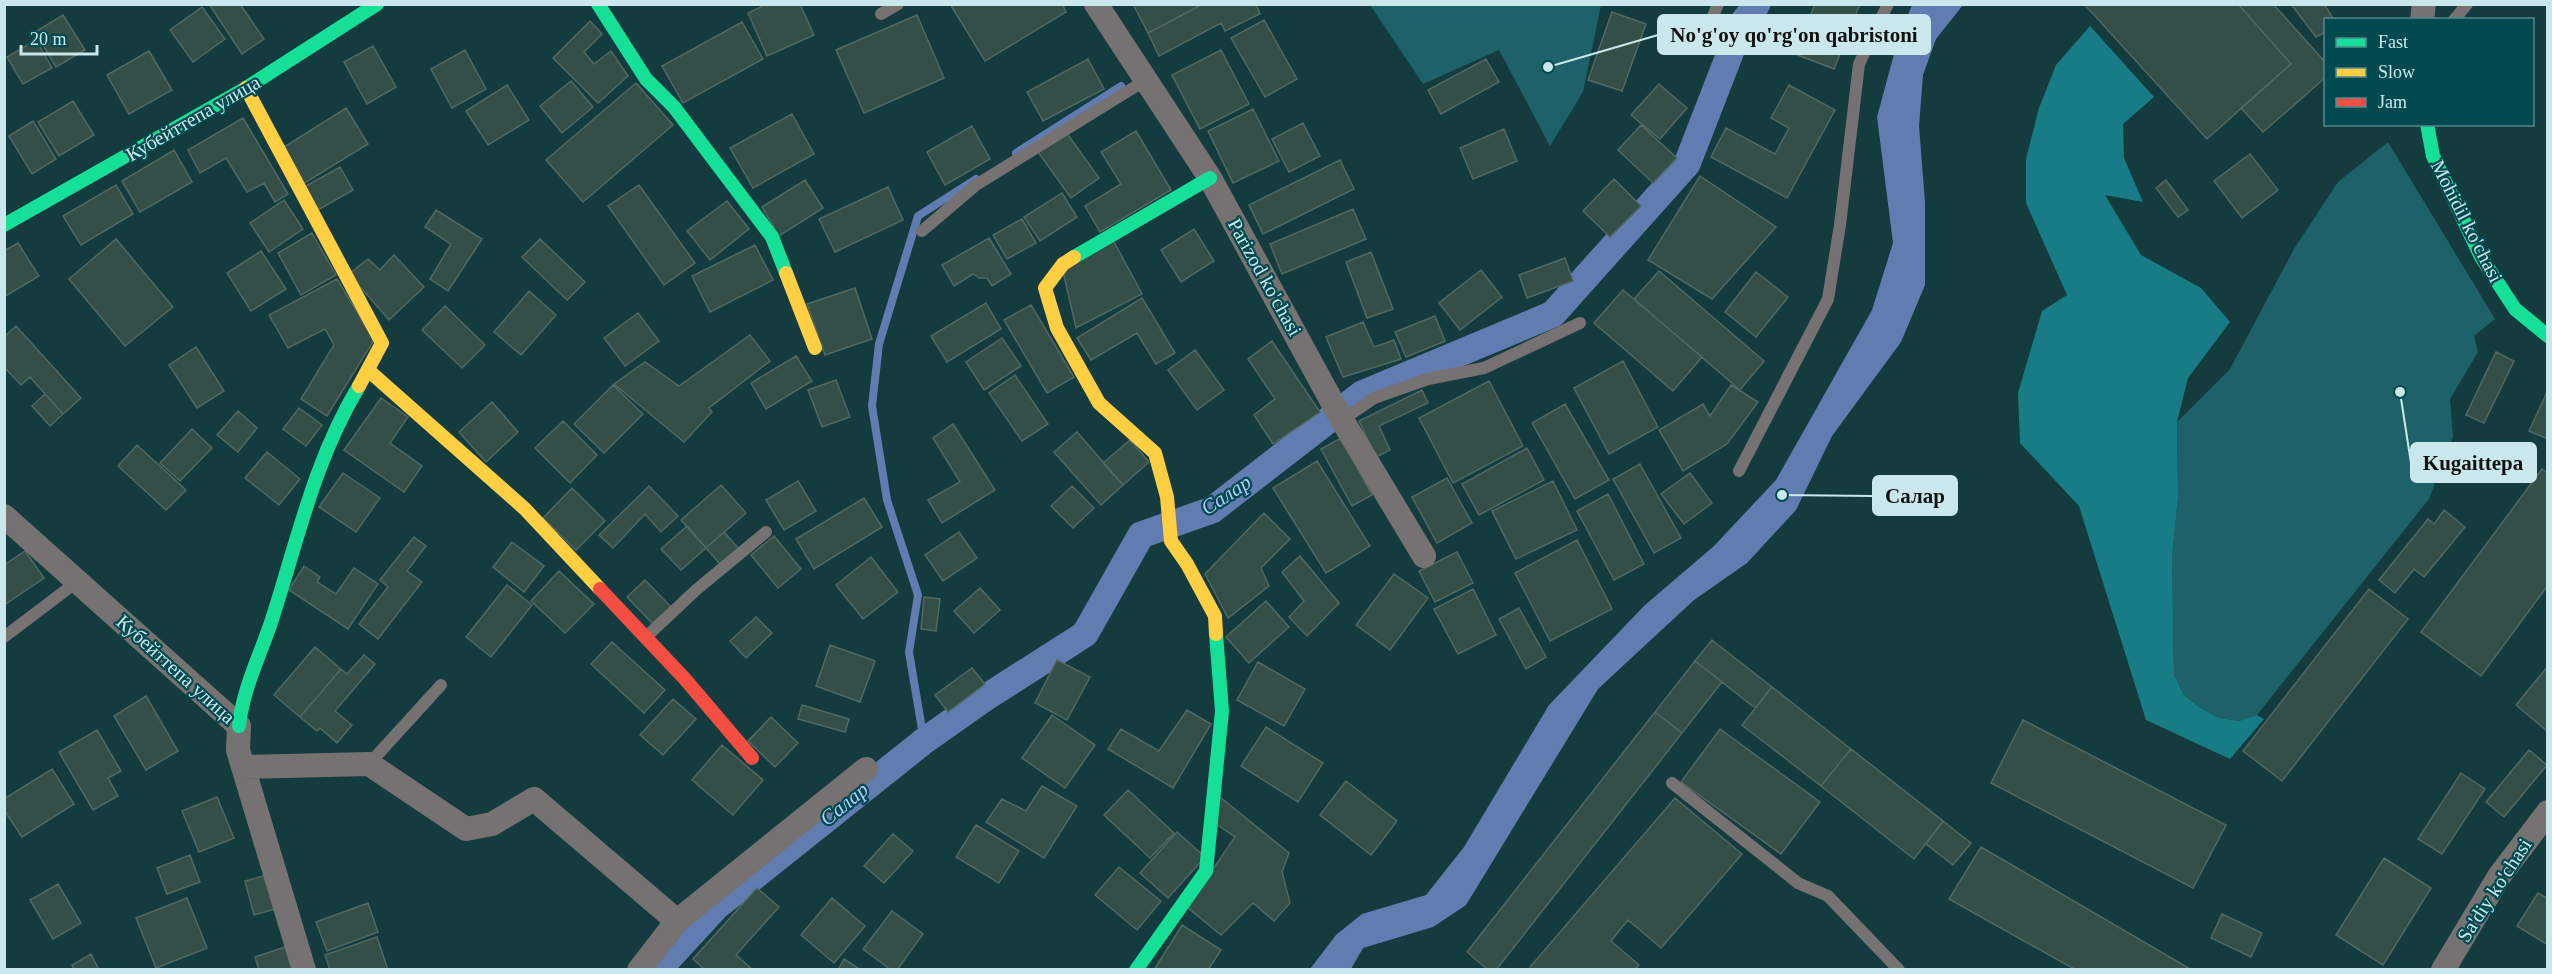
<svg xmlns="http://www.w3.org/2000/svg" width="2552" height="974" font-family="'Times New Roman',serif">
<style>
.green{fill:#1f6168}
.forest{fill:#177c85}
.water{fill:#607cb0}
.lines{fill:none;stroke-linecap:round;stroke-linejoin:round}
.stream{stroke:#607cb0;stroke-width:8}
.canal{stroke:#607cb0;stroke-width:27}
.building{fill:#344f47;stroke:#516963;stroke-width:1.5}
.lane{stroke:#767272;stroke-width:12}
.street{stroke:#767272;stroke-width:24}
.fast{stroke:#16e098;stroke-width:14}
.slow{stroke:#ffcf43;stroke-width:14}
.jam{stroke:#f24e42;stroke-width:14}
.labels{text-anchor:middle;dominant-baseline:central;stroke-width:4.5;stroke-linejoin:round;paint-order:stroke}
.street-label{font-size:20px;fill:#cae8eb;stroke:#024a50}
.water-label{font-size:21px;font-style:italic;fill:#b3cafb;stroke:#024a50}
.leader{fill:none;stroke:#cae8eb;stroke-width:2}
.callout-dot{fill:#cae8eb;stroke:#024a50;stroke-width:2}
.callout{fill:#cae8eb;stroke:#cae8eb;stroke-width:2}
.callout-label{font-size:21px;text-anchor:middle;font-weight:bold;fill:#111}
</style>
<rect width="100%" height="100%" fill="#143b3e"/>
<path class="green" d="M1370,5H1601L1583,92L1550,146L1499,50L1423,84Z
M2388,142L2495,319L2474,336L2478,352L2450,399L2453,437L2429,499L2257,715L2239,721L2219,718L2199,707L2184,695L2174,675L2172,558L2178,497L2177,422L2230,369L2294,249L2338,182Z"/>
<path class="forest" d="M2090,26L2154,97L2123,124L2124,158L2143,202L2105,195L2141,255L2201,288L2230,322L2188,378L2177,422L2178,497L2172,558L2174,675L2184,695L2199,707L2219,718L2239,721L2257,715L2264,719L2230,759L2146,720L2079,506L2020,443L2018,393L2042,311L2067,295L2026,203V159L2039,108L2056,65Z"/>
<path class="water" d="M1912,5H1963L1936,39L1923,75L1919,126L1925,202V285L1901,342L1832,436L1796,510L1747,563L1694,600L1598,689L1466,905L1433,927L1363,948L1351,969H1310L1336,935L1362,914L1426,895L1464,847L1549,705L1645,605L1714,546L1776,480L1872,310L1893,243L1877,117L1898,39Z"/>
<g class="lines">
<path class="stream" d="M1016,153L1121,86
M924,741L909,652L918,595L887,500L872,406L879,344L918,216L976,179"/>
<path class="canal" d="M658,970L716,907L924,741L985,698L1085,634L1141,535L1212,510L1362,394L1553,314L1687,164L1741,25L1757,4"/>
</g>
<path class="building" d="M209,4H240L264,39L242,54Z
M767,4H800L814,35L767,56L748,13Z
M950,4H1062L1066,12L985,61Z
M1133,4H1203L1148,33Z
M1203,4H1256L1260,14L1225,31L1221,23L1159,56L1148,33Z
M1815,4H1860L1834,69L1795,54Z
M2238,4L2291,64L2207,139L2085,5Z
M2238,4H2273L2326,63V77L2263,132L2241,108L2291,64Z
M2291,4H2324L2334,20H2326V32L2316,37Z
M202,7L225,39L193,62L170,30Z
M1612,12L1646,24L1622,91L1588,80Z
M63,15L85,50L56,67L35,32Z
M917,15L944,78L864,113L836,50Z
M1264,20L1297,79L1265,97L1231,38Z
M590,21L602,34L584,52L594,64L611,51L628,76L598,103L553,58Z
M742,22L763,59L683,103L662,66Z
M36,40L52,68L23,84L7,57Z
M373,46L396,87L367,104L344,62Z
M465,50L486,89L452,108L431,69Z
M1221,50L1249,104L1200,129L1172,75Z
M149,51L172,90L129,114L107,75Z
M1088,59L1104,89L1043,121L1027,92Z
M1486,59L1499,82L1441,114L1428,90Z
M571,81L593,107L562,133L540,106Z
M636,83L673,125L583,202L546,160Z
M1659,84L1687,108L1660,139L1631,115Z
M507,85L529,120L488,145L466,111Z
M1789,85L1835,110L1787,198L1711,157L1726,128L1775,154L1789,128L1771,118Z
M73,101L94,135L59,156L38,122Z
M346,108L368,144L303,184L281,149Z
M1253,109L1279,161L1233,183L1208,131Z
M792,114L814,154L753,188L730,148Z
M243,118L288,194L275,202L264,183L247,192L226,158L200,173L188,150Z
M33,121L56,159L32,174L9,136Z
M1303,123L1320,156L1289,172L1272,139Z
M1641,125L1677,158L1653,183L1618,150Z
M972,126L990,159L945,185L927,152Z
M1504,129L1517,161L1473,179L1460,148Z
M1136,131L1171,190L1100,232L1085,206L1121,184L1101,152Z
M1066,132L1099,178L1071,198L1038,152Z
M174,150L192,182L140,212L122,181Z
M2250,154L2278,190L2242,218L2214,181Z
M1340,160L1354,189L1263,234L1249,205Z
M340,167L353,190L318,210L304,187Z
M1700,176L1776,227L1712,299L1648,260Z
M1614,179L1641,206L1610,237L1583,211Z
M805,180L823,208L779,236L762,207Z
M2166,180L2188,210L2178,217L2156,188Z
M116,185L133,214L81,245L63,216Z
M639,185L695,263L664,285L608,206Z
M888,187L903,220L835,252L819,219Z
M1062,193L1077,217L1040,241L1024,217Z
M284,200L303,229L269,252L250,223Z
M727,201L749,229L710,260L687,231Z
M1353,209L1366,239L1282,274L1270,244Z
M436,210L482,239L448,291L430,279L451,244L425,227Z
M1022,219L1036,243L1007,259L993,235Z
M1194,229L1214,261L1181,282L1161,250Z
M312,233L336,275L301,295L278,253Z
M989,238L1011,274L992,286L987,278H979L973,274L954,286L942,265Z
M1112,238L1142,294L1076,328L1062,267Z
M116,239L173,307L125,346L69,279Z
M540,239L585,282L567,300L522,257Z
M18,243L39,276L4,297V251Z
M755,245L773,280L710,312L692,276Z
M261,251L286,289L251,311L227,273Z
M1371,252L1393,309L1367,318L1346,262Z
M394,255L424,287L389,320L349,274L368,259L380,270Z
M1565,258L1573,281L1527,298L1519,275Z
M1481,270L1502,297L1460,330L1439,303Z
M1659,271L1764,361L1740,390L1634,299Z
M1756,272L1788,297L1756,337L1725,312Z
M337,279L374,340L327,416L301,399L334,345L325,329L288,348L269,315Z
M855,288L872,339L825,355L807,304Z
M1623,290L1702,357L1673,391L1594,323Z
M529,291L556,315L521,355L494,332Z
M1142,298L1175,353L1156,364L1137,333L1091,360L1077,338Z
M986,303L1001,329L947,362L931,336Z
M1031,305L1074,377L1047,393L1004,320Z
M445,306L485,345L462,368L422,330Z
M638,313L659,341L625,366L604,338Z
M1435,316L1445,341L1406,357L1395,332Z
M1363,322L1374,347L1394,340L1401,359L1343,377L1326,337Z
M16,326L81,398L63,414L30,377L21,385L4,367V337Z
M750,335L770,361L709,408L712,412L684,442L614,384L645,362L679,386Z
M1002,338L1021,366L984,390L966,362Z
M1272,341L1320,412L1273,444L1254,415L1275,399L1248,359Z
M196,347L224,391L197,408L169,365Z
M1195,350L1224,390L1197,410L1168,370Z
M2496,352L2514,361L2484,423L2466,415Z
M796,356L812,381L766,409L751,383Z
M1623,361L1658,427L1609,454L1574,388Z
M1015,375L1048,424L1022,441L989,393Z
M836,380L850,417L822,427L808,390Z
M1489,381L1523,446L1453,483L1419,418Z
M613,385L643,414L604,453L574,424Z
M1731,385L1758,402L1727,444L1683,471L1659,430L1703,404L1710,416Z
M1422,390L1428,403L1379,426L1390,450L1376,457L1359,421Z
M2548,390V439L2529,431Z
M45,394L63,414L50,426L32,406Z
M381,398L408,417L390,443L422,466L404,492L344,450Z
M492,402L518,432L486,462L459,432Z
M1565,404L1609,480L1575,499L1532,423Z
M299,408L322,425L306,446L283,429Z
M238,411L257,428L238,452L217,435Z
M563,421L597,455L570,483L535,448Z
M953,424L995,490L942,523L928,500L960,482L933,438Z
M192,429L212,448L180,481L160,463Z
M1077,432L1123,485L1101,505L1054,452Z
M1341,438L1372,495L1352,506L1321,449Z
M1130,440L1149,462L1123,485L1103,463Z
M137,445L186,490L166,510L118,466Z
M1527,448L1544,480L1479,515L1462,484Z
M267,452L300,479L279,505L245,478Z
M1317,461L1370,546L1326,573L1273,488Z
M1640,464L1681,538L1654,553L1613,479Z
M2542,469L2548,473V585L2481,676L2421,632Z
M343,473L380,498L356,532L319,507Z
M1690,473L1712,503L1684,524L1661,494Z
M1447,478L1472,523L1437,543L1412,497Z
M798,481L816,511L784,530L766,500Z
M1553,481L1577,530L1516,559L1492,511Z
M721,485L746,513L706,548L681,520Z
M649,486L678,516L661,532L645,514L613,548L599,535Z
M1072,486L1094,508L1073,528L1051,506Z
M572,488L605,521L576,550L543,518Z
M1608,494L1644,564L1614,580L1577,511Z
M864,498L882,527L814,569L796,539Z
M2444,510L2465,527L2424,577L2414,569L2395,593L2379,580L2428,519L2434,524Z
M1264,513L1290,539L1261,568L1269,586L1228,618L1205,574Z
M687,526L706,548L681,570L661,549Z
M724,532L739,549L721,565L706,548Z
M959,532L977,558L943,581L925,555Z
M774,536L801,569L778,588L751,555Z
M414,537L426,546L407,571L422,582L378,639L359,624L388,587L380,580Z
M1577,540L1612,609L1550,641L1515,573Z
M512,542L544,566L524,592L493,567Z
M25,551L44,578L4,605V565Z
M1457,552L1473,583L1435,602L1419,571Z
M1300,556L1339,603L1307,636L1289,617L1304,601L1282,572Z
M871,557L898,592L863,619L836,585Z
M304,566L320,577L317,582L336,594L354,568L378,584L348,629L289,590Z
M559,571L594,604L565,633L531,601Z
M1394,574L1428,598L1390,650L1356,625Z
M645,580L671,607L653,624L627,597Z
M507,585L532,605L491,657L466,637Z
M980,588L1000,610L974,633L954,611Z
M1473,589L1496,635L1458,654L1434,609Z
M2369,589L2408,619L2282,781L2243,751Z
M924,597L940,599L936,631L921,629Z
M1266,601L1289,627L1249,663L1226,637Z
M1519,608L1546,657L1526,669L1499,619Z
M756,617L772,633L746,658L730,641Z
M1712,640L1772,687L1755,708L1695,661Z
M612,642L665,690L644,713L591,664Z
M830,645L875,661L860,702L816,686Z
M315,647L341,669L300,717L274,695Z
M364,655L375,664L335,711L352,725L337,743L320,728L317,731L300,717L341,669L347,674Z
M1057,660L1090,677L1067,720L1035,703Z
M1695,661L1722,682L1682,733L1655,712Z
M1258,662L1305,689L1284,726L1237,700Z
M2548,666V731H2547L2516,705Z
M972,668L985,684L948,712L935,695Z
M1772,687L1851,749L1821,786L1742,725Z
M146,696L178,751L146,770L114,716Z
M673,699L696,719L663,755L640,735Z
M802,705L849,719L845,732L798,719Z
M1187,710L1211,724L1173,788L1108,749L1121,729L1159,751Z
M1655,712L1682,733L1496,970H1488L1467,952Z
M1052,715L1095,745L1065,788L1022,758Z
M771,717L798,743L775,767L748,741Z
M2023,720L2226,825L2193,888L1991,783Z
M1266,727L1323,763L1298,802L1241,766Z
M1720,729L1820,802L1781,854L1681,782Z
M97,730L121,771L108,778L118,796L93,810L59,752Z
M722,745L763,780L733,815L692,780Z
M1851,749L1943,821L1914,859L1821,786Z
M2529,750L2547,765L2504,817L2486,802Z
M52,769L74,804L22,837L4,810V799Z
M2461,773L2485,789L2442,854L2418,839Z
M1346,781L1397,821L1371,855L1320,815Z
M1042,786L1077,806L1044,858L986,822L1002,799L1026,811Z
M1128,790L1174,833L1150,858L1104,815Z
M217,797L234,838L199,852L182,811Z
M1220,797L1289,853L1282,872L1290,903L1274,921L1253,903L1221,935L1187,907L1235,837L1213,822Z
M1675,798L1742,854L1661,948L1628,920L1611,941L1639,965L1635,970H1532L1530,967Z
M1943,821L1971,843L1953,865L1926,844Z
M976,825L1019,851L999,883L956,857Z
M1177,832L1205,857L1168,898L1140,873Z
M893,834L913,851L884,883L864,866Z
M1981,847L2192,970H2076L1949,899Z
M190,855L200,882L167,894L157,868Z
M2384,858L2431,888L2383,965L2336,935Z
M1119,867L1161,901L1137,930L1095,895Z
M270,874L279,908L254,915L245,881Z
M58,884L81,923L53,939L30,900Z
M757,888L779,907L736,955L753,970H705L693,959Z
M2538,893L2548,899V945L2517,926Z
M187,898L207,948L156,968L136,918Z
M832,898L865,926L834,963L801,935Z
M368,903L378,932L327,951L316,922Z
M892,911L923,934L897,970H891L863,949Z
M2222,914L2262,933L2251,957L2211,938Z
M1182,925L1221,950L1208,970H1154Z
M377,937L388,970H330L325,955Z
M288,946L295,970H259L255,957Z
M91,954L99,970H74L72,965Z
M844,959L861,970H838Z"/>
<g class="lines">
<path class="lane" d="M881,14L898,4
M2454,20L2467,4
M1703,40L1718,4
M922,231L976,185L1146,80
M1342,420L1374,398L1428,379L1484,368L1580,323
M1739,471L1828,299L1840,225L1859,64L1888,4
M4,637L78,581
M646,637L696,590L766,532
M369,764L441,685
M1672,783L1798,883L1828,896L1899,970"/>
<path class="street" d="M1096,4L1210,178L1342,420L1424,556
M2422,20L2424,4
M4,516L239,726L238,750L304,970
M243,767L369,764L466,829L492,824L534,799L677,921
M639,970L677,921L866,769
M2443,970L2500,875L2548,812"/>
<path class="fast" d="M598,4L646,79L674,107L772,237L786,273
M2427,124L2433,156L2481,257L2515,309L2548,336
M4,225L246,88L377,4
M1074,257L1210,178
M239,726C243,686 263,650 274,613C299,534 316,457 359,386
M1136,970L1206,871L1222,711L1216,634"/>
<path class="slow" d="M246,88L382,343L359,386
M1074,257L1063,264L1045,288L1057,328L1099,403L1155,453L1167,497L1171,541L1187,564L1215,616L1216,634
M786,273L815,348
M368,370L525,509L600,589"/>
<path class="jam" d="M600,589L685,679L752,758"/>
</g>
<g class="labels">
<g class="street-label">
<text transform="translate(193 118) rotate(-30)">Кубейттепа улица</text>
<text transform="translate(2467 221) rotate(63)">Mohidil ko'chasi</text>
<text transform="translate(1265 277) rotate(61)">Parizod ko'chasi</text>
<text transform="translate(176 669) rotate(42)">Кубейттепа улица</text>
<text transform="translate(2494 890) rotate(-57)">Sa'diy ko'chasi</text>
</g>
<g class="water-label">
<text transform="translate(1226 495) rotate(-33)">Салар</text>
<text transform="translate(844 804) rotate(-39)">Салар</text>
</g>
</g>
<path class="leader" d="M1548 67L1658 35M2400 392L2411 463M1782 495L1873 496"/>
<g class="callout-dot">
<circle cx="1548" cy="67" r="6"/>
<circle cx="2400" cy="392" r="6"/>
<circle cx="1782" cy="495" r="6"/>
</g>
<g class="callout">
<rect x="1658" y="15" width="272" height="39" rx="6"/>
<rect x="2411" y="443" width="125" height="39" rx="6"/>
<rect x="1873" y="476" width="84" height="39" rx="6"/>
</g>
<g class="callout-label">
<text x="1794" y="42">No'g'oy qo'rg'on qabristoni</text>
<text x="2473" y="470">Kugaittepa</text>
<text x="1915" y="503">Салар</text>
</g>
<rect width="2552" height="974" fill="none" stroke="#cae8eb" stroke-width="12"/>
<rect x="2324" y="18" width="210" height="108" fill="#024a50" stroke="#52898e" stroke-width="1.5"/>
<rect x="2336" y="38" width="30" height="9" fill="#16e098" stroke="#52898e" stroke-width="1.5"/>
<text x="2378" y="48" font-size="18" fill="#cae8eb">Fast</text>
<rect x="2336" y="68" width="30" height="9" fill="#ffcf43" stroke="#52898e" stroke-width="1.5"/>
<text x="2378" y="78" font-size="18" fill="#cae8eb">Slow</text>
<rect x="2336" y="98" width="30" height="9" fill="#f24e42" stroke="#52898e" stroke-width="1.5"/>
<text x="2378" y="108" font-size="18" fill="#cae8eb">Jam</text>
<path d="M21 45v9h76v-9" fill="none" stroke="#cae8eb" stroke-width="3"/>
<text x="30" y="45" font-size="18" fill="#cae8eb" stroke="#024a50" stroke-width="4.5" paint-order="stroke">20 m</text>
</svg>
